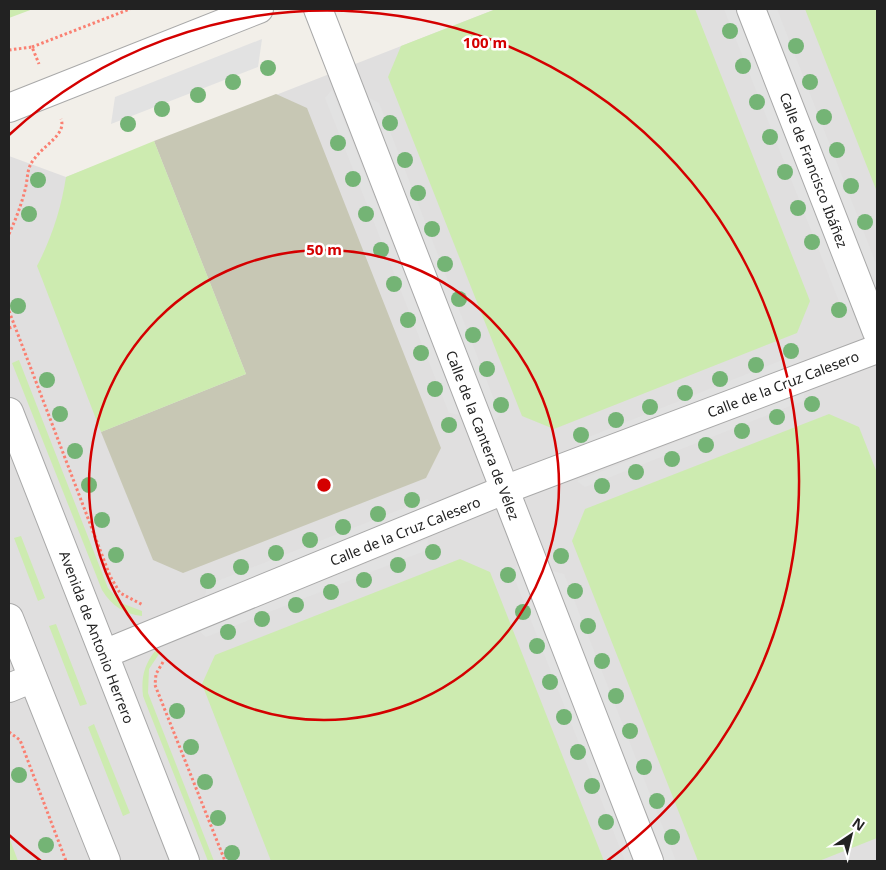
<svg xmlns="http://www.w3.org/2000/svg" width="886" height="870" font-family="'Noto Sans',sans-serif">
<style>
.residential{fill:#e0dfdf}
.construction{fill:#c7c7b4}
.grass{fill:#cdebb0}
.parking{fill:#e2e2e2}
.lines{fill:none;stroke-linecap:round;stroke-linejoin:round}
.minor-casing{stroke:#a9a9a9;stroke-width:30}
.path{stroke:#fa8072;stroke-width:3;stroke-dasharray:2.5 2.5;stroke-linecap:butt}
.minor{stroke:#fff;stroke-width:28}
.tree{fill:#74b475}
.ring{fill:none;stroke:#d40000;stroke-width:2.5}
.labels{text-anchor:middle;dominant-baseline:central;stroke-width:5;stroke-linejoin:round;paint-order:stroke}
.street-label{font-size:14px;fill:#222;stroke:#fff}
.centre{fill:#d40000;stroke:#fff;stroke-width:2.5}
.ring-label{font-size:15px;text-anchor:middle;font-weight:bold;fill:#d40000;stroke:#fff;stroke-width:5;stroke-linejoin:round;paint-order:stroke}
</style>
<rect width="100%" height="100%" fill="#f2efe9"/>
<path class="residential" d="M496,9H877V861H9V156L66,177Z"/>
<path class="construction" d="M276,94L307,108L441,448L426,478L183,573L153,560L101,432L246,374L154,141Z"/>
<path class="grass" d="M9,9H33L9,18Z
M496,9H695L810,301L797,333L554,429L522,416L388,77L401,46Z
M805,9H877V192Z
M154,141L246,374L101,432L37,266C52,237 61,209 66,177Z
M19,360L108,588L121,603L142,611V616C124,614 112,606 102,590L12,363Z
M829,414L859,427L877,473V838L819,861H698L572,541L585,509Z
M21,536L45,598L38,601L14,538Z
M460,559L490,572L604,861H271L202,684L215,655Z
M56,624L87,704L80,706L49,626Z
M155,651L159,654L149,669L148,693L214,861H208L143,696C141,678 144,665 155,651Z
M94,724L130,813L123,816L88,727Z
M9,837L18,861H9Z"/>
<path class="parking" d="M724,9H735L854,310L842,309Z
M766,9H777L877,266V292Z
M262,39L258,67L111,124L115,97Z
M332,90L460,415L449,413L325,98Z
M365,96L379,103L500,415L494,422Z
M792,356L804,361L583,449L586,438Z
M805,391L803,401L585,487L577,481Z
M427,499L435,506L205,596L207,585Z
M428,539L427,550L206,637L198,630Z
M519,564L635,861H625L512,572Z
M552,571L564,574L676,861H665Z"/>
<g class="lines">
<defs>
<path id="minor" d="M318,9L649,861
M751,9L877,332
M9,108L259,9
M9,412L185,861
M9,618L106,861
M104,654L504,490L877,349
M9,688L33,678"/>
</defs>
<use href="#minor" class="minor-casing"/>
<path class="path" d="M32,47L130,9
M9,50L32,47L39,64
M9,234C16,219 22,203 26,186C28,175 27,167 35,158C43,146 67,134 61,119
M9,311L110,576L120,593L143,605
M9,328L15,326
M163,662L156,674L155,685L225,861
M9,732L20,740L66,861"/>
<use href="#minor" class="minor"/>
</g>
<g class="tree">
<circle cx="730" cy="31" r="8"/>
<circle cx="796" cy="46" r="8"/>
<circle cx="743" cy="66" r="8"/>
<circle cx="268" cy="68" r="8"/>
<circle cx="233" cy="82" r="8"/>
<circle cx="810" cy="82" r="8"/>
<circle cx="198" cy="95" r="8"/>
<circle cx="757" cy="102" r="8"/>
<circle cx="162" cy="109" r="8"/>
<circle cx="824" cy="117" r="8"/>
<circle cx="390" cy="123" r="8"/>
<circle cx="128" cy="124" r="8"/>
<circle cx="770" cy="137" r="8"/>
<circle cx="338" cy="143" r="8"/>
<circle cx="837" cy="150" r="8"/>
<circle cx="405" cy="160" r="8"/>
<circle cx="785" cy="172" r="8"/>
<circle cx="353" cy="179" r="8"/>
<circle cx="38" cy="180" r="8"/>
<circle cx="851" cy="186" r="8"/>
<circle cx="418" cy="193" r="8"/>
<circle cx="798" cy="208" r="8"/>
<circle cx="29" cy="214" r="8"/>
<circle cx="366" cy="214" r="8"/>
<circle cx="865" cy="222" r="8"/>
<circle cx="432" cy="229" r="8"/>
<circle cx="812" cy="242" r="8"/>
<circle cx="381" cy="250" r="8"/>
<circle cx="445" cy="264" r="8"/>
<circle cx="394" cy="284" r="8"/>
<circle cx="459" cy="299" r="8"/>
<circle cx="18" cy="306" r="8"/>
<circle cx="839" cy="310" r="8"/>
<circle cx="408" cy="320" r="8"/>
<circle cx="473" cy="335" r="8"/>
<circle cx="791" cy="351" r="8"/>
<circle cx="421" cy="353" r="8"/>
<circle cx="756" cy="365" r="8"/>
<circle cx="487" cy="369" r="8"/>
<circle cx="720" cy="379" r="8"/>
<circle cx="47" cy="380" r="8"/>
<circle cx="435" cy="389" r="8"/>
<circle cx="685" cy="393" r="8"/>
<circle cx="812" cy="404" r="8"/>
<circle cx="501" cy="405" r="8"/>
<circle cx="650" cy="407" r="8"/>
<circle cx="60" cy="414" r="8"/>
<circle cx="777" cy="417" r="8"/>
<circle cx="616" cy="420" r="8"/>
<circle cx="449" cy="425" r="8"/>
<circle cx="742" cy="431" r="8"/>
<circle cx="581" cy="435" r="8"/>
<circle cx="706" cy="445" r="8"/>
<circle cx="75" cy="451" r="8"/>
<circle cx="672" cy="459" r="8"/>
<circle cx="636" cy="472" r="8"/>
<circle cx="89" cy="485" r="8"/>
<circle cx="602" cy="486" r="8"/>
<circle cx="412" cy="500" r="8"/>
<circle cx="378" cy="514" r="8"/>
<circle cx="102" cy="520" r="8"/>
<circle cx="343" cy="527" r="8"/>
<circle cx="310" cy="540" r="8"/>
<circle cx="433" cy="552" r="8"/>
<circle cx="276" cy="553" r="8"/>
<circle cx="116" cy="555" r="8"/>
<circle cx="561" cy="556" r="8"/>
<circle cx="398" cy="565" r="8"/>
<circle cx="241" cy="567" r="8"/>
<circle cx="508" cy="575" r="8"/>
<circle cx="364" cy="580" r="8"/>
<circle cx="208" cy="581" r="8"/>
<circle cx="575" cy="591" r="8"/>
<circle cx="331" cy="592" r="8"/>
<circle cx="296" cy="605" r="8"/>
<circle cx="523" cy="612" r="8"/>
<circle cx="262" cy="619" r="8"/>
<circle cx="588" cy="626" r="8"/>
<circle cx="228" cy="632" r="8"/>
<circle cx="537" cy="646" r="8"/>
<circle cx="602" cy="661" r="8"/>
<circle cx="550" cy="682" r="8"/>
<circle cx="616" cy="696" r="8"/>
<circle cx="177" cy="711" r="8"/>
<circle cx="564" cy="717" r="8"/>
<circle cx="630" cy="731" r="8"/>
<circle cx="191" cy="747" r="8"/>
<circle cx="578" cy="752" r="8"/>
<circle cx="644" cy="767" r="8"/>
<circle cx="19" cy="775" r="8"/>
<circle cx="205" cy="782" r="8"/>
<circle cx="592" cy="786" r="8"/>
<circle cx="657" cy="801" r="8"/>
<circle cx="218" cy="818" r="8"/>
<circle cx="606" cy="822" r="8"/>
<circle cx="672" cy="837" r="8"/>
<circle cx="46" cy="845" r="8"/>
<circle cx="232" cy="853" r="8"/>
</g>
<g class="ring">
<circle cx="324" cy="485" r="235"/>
<path d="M41 861A471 471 0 0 1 9 835M9 135A471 471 0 1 1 607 861"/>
</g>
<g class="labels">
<g class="street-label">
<text transform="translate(814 170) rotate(69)">Calle de Francisco Ibáñez</text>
<text transform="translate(783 384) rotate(-21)">Calle de la Cruz Calesero</text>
<text transform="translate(483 435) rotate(69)">Calle de la Cantera de Vélez</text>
<text transform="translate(405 531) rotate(-22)">Calle de la Cruz Calesero</text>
<text transform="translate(97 637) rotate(69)">Avenida de Antonio Herrero</text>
</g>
</g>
<circle cx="324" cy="485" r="8" class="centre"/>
<g class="ring-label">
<text x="485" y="48">100 m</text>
<text x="324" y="255">50 m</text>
</g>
<rect width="886" height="870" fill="none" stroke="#222222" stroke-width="20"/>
<g transform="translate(851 835) rotate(35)" stroke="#ffffff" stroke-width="4" paint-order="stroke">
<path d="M0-4L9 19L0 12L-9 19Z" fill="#222222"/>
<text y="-8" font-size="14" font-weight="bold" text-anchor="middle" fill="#222222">N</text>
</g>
</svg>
